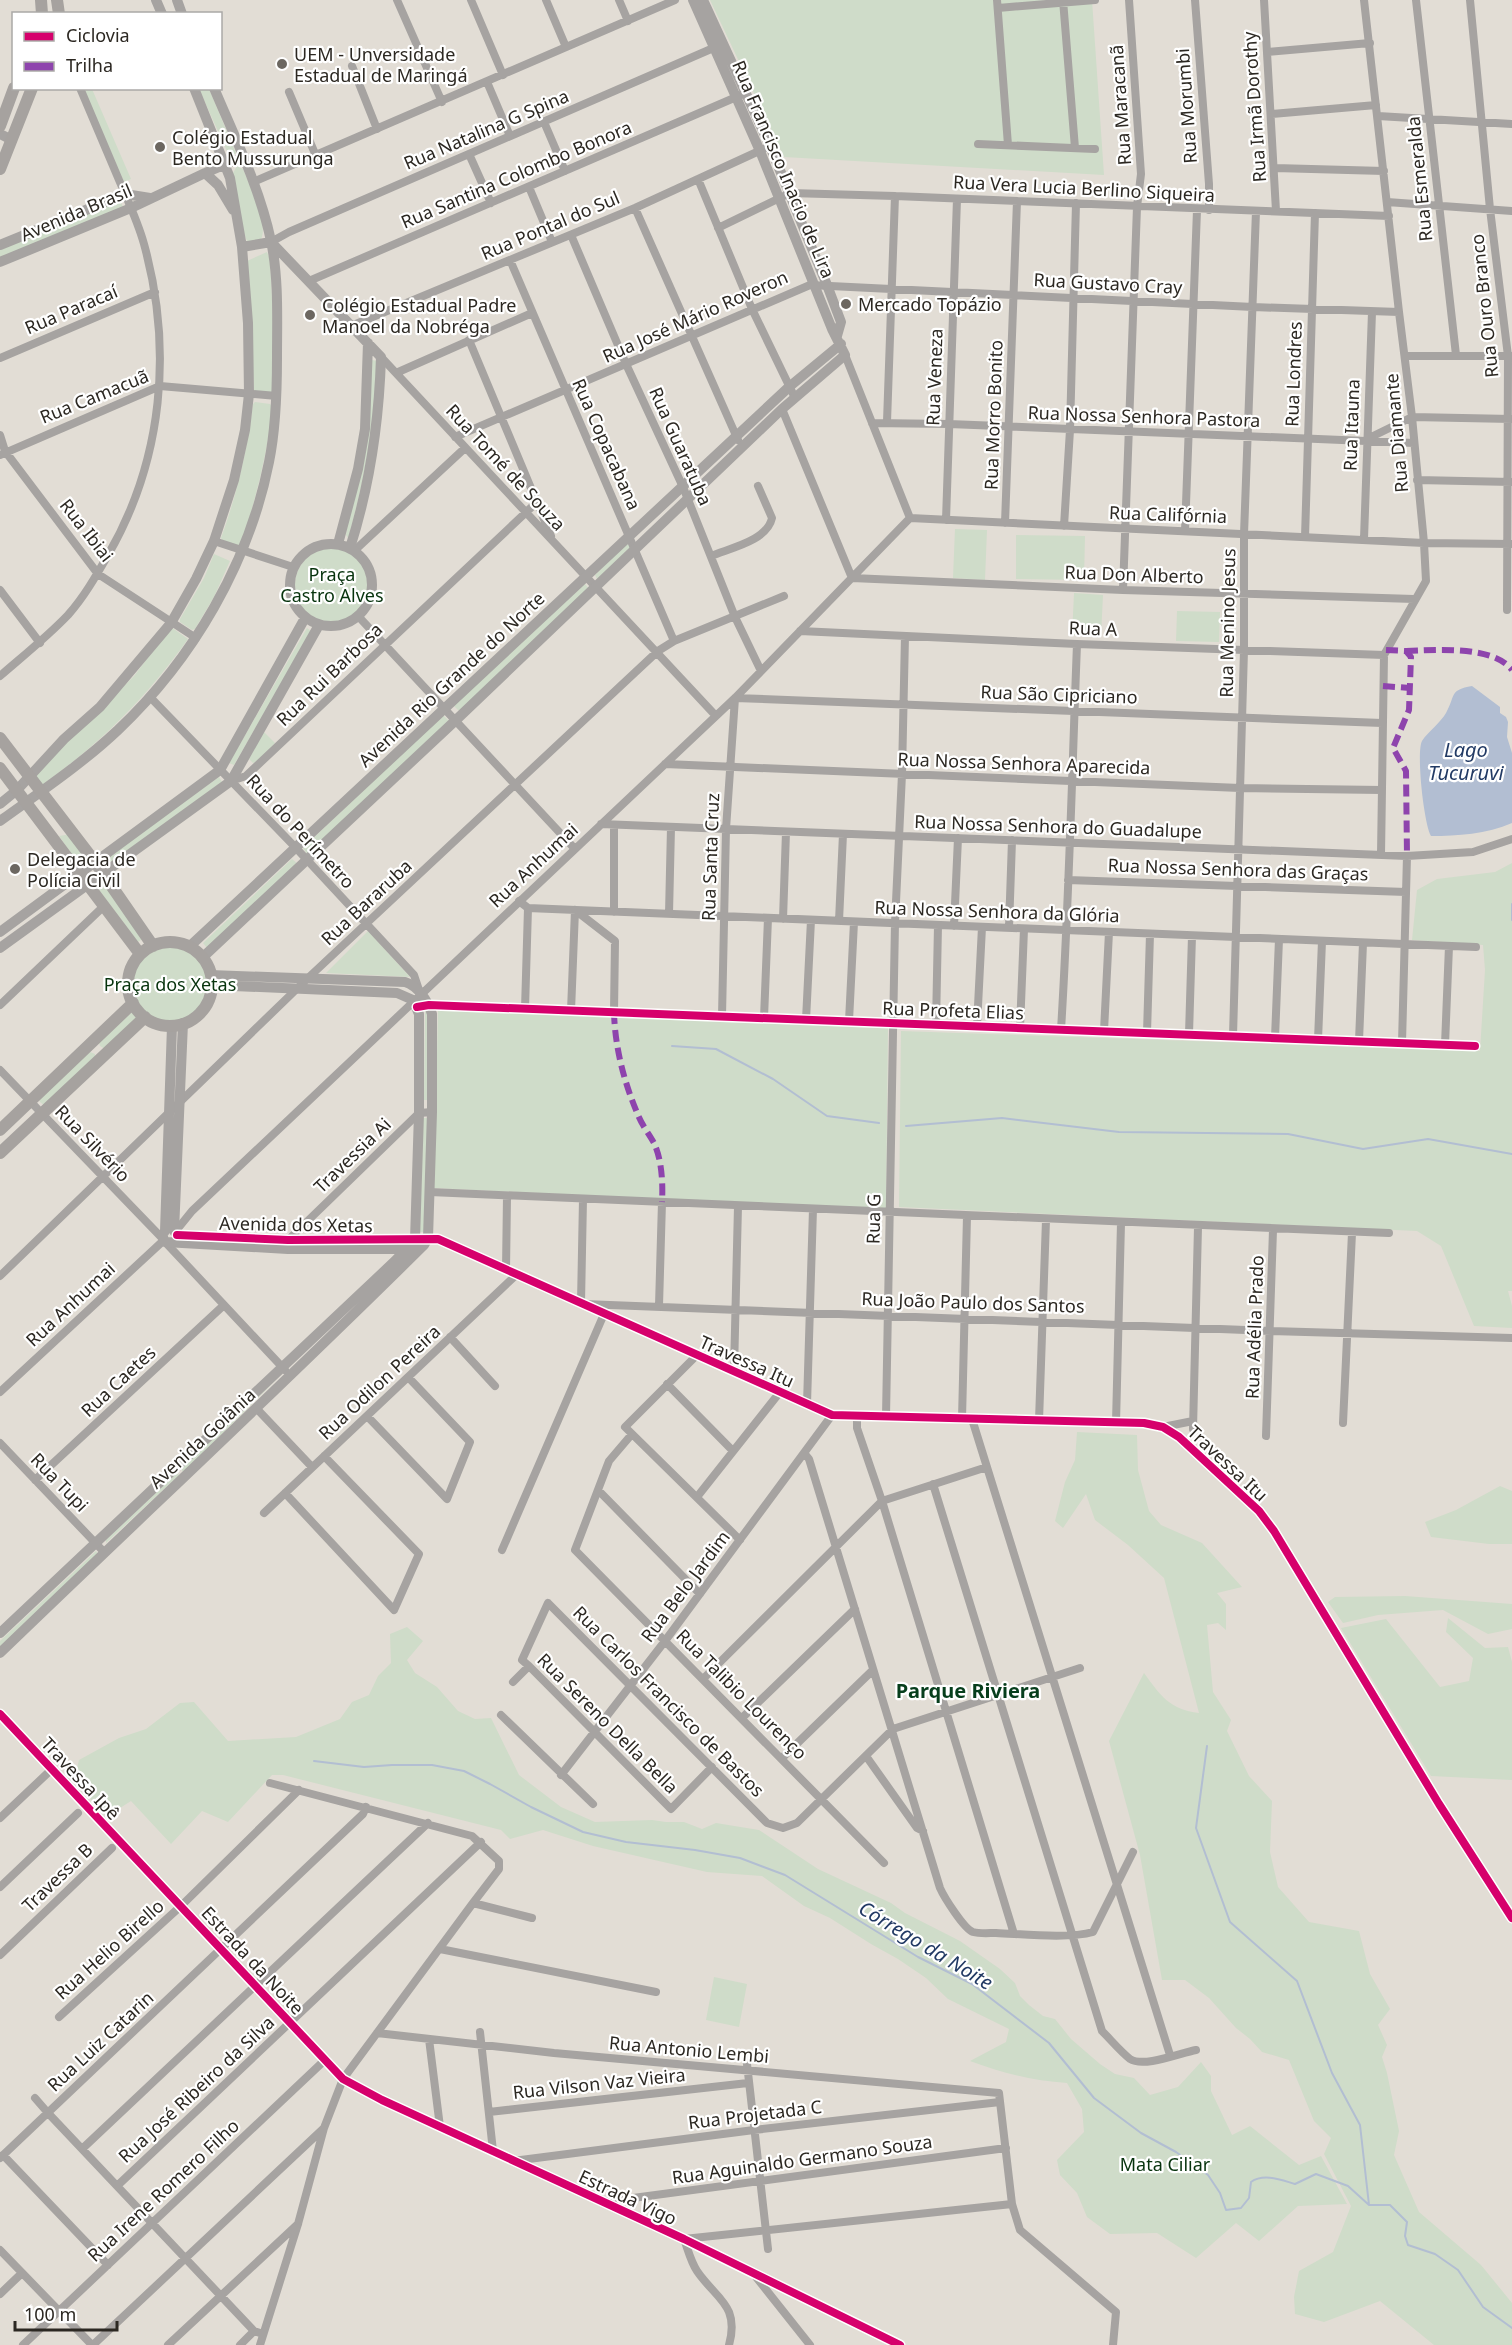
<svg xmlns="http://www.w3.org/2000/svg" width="1512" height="2345" font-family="'Noto Sans',sans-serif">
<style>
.green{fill:#cfdcc9}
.water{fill:#b2bed2}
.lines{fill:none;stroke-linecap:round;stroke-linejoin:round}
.stream{stroke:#b2bed2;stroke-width:2}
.minor{stroke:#a6a3a1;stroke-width:8}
.tertiary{stroke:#a6a3a1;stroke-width:10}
.secondary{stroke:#a6a29f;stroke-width:12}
.quiet{stroke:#8e44ad;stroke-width:6;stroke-dasharray:12 6;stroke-linecap:butt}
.cycleway-casing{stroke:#fff;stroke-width:11}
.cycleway{stroke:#d6006c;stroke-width:8}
.poi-dot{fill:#6c6761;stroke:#fff;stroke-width:2}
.labels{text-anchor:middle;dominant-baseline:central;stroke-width:4.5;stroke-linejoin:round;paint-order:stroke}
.poi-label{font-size:18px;fill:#2c2822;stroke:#fff;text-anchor:start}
.street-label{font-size:18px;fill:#2c2822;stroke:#fff}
.park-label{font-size:18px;fill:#07330d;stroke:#fff}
.water-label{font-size:20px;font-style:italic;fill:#223a64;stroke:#fff}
.neighbourhood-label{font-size:20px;font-weight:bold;fill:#073e1c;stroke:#fff}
</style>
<rect width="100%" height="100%" fill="#e2ddd5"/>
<path class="green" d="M710,0H1092L1104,175L784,157Z
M84,89H92L131,179L124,182Z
M199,89H209L236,153L230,158Z
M237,166L243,169C249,184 269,225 261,239L248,242C241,234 237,187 233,173Z
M120,200L123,207L0,259V250Z
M267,252L270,259L274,339L273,392H254L247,261Z
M372,360L377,361C375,421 365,480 348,538L346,535Z
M255,402L270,404L273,407C267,454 256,499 241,545L237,546L222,540L221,538C237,494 247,451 253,404Z
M955,529L987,530L985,580L953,578Z
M1016,535L1085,536L1084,580L1016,579Z
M627,544L631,547L597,579L595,575Z
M295 585a37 37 0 1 1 74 0a37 37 0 1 1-74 0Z
M214,554L230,561L214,597L195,629L192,630L180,622V619L204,578Z
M585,584L590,590L459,711L453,705Z
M1074,593L1103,595L1101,636L1072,635Z
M1177,611L1220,612L1219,642L1176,641Z
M171,627L188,639C146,698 101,743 42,785L33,776L134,676Z
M307,628L311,631L234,765L229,763Z
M443,715L449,721L307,854L303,848Z
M263,731L275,743L258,761L253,763L249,759Z
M219,777L222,782L104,867L101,862Z
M71,834L87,861L84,864L78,863L59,836Z
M292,859L298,864L207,948L203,943Z
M1512,863V1291H1508L1512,1306V1328L1474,1326L1441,1246L1417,1231L899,1207L901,1031L1480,1051L1485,970L1483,945L1412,940L1417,890L1437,879L1495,872Z
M102,881L142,939L138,942L96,886L98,882Z
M368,931L410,977L326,973Z
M133 984a37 37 0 1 1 74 0a37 37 0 1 1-74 0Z
M438,1010L888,1028L886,1210L434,1188Z
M425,1011H430L429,1100H424Z
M131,1013L136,1014L137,1018L105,1049L100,1046L99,1043Z
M90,1052L95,1054V1058L45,1106L40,1102L39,1099Z
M423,1118H428L425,1232H420Z
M279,1377L184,1472L182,1471V1468Z
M1077,1432L1137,1435L1138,1470L1149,1511L1161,1525L1202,1543L1242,1587L1217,1593L1226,1604V1630L1218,1623L1207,1625L1213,1692L1231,1720L1227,1731L1249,1776L1272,1801L1270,1852L1278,1887L1309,1922L1359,1931L1370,1974L1390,2009L1378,2025L1387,2045L1382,2057L1387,2073L1399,2131L1394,2155L1419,2212L1481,2265L1512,2303V2345H1434L1380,2301L1324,2322L1295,2314L1294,2297L1299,2271L1333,2252L1351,2206L1324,2154L1331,2138L1314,2121L1289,2060L1262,2052L1250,2039L1236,2028L1209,1998L1185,1980H1162L1140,1855L1109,1741L1144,1673C1160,1695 1170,1710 1199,1713L1164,1578L1128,1545L1095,1520L1086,1494L1063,1528L1055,1521L1065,1482L1075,1460Z
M177,1473L179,1475L106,1543V1540Z
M1500,1486L1512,1491V1544H1489L1431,1537L1425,1522L1456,1510Z
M96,1551L98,1554L0,1648V1641Z
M1405,1596L1512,1604V1629L1488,1634L1443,1610L1378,1615L1343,1623L1328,1602L1335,1597Z
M1448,1618L1485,1648L1508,1647L1512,1662V1780L1431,1776L1341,1628L1386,1619L1440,1687L1469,1681L1473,1658L1446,1632Z
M407,1627L423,1641L407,1660L415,1673L437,1687L458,1711L475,1719L491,1718L519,1775L561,1807L595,1822L652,1820L666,1822H684L702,1829L716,1823L759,1830L818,1869L891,1903L905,1913L960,1941L1000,1969L1015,1983L1020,1996L1029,2005L1043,2016L1055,2019L1071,2039L1100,2064L1115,2074L1134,2078L1150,2095L1178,2087L1201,2062L1211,2076V2091L1232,2135L1250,2126L1299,2165L1321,2156L1347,2204L1298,2206L1259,2241L1236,2223L1196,2258L1157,2233L1110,2234L1087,2217L1077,2193L1060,2175L1057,2160L1084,2132L1082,2109L1067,2083C1033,2081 1002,2073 970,2061L1006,2042L1009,2029L948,1999L926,1978L898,1959L871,1944L830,1918L804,1906L762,1876L707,1872L593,1846L543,1830L510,1839L501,1830L283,1775H272L228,1822L202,1811L171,1844L131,1801L106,1817L74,1780L79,1760L119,1738L146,1729L180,1703L194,1702L228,1741L296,1737L340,1719L352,1702L369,1695L378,1676L391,1663L390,1634Z
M714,1977L747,1984L739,2027L706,2020Z"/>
<path class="water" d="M1472,686L1500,707V713L1506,717L1508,722L1507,737L1512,753V823C1487,834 1457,836 1431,836C1424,824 1416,753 1422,741C1427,733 1441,722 1446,713C1456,695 1449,690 1472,686Z"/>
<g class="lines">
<path class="stream" d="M1512,904V920
M672,1046L716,1049L773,1079L827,1116L879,1123
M906,1126L1002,1118L1119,1132L1288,1134L1363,1149L1428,1139L1512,1154
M1207,1746L1196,1828L1230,1922L1297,1981L1332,2073L1360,2125L1369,2205
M314,1761L364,1767L392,1765H432L464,1771L490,1784L531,1807L583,1832L626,1842L695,1850L740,1858L785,1875L918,1957L972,1984L1049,2043L1094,2098L1141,2133L1176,2152L1208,2175L1220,2193L1226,2210L1241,2208L1249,2198L1251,2182C1264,2173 1281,2180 1295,2184L1316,2174L1348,2186L1369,2205H1390L1407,2222L1405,2236L1408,2245L1435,2254L1458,2270L1483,2307L1512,2328"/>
<path class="minor" d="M397,0L442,102
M471,0L503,75
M546,0L566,47
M619,0L628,21
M997,0L1008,145
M1063,0L1075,148
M1195,0L1209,184V210
M1264,0L1276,211
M1364,0L1399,312L1412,417L1424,543L1426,581L1384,655L1381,855
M1416,0L1456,355
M1470,0L1490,209L1508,356L1507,610
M998,8L1095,0
M1267,52L1370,43
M352,66L377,129
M487,82L510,136
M289,92L316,156
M1272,114L1376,105
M1378,116L1512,124
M544,122L565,171
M978,144L1095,149
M469,154L491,203
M1275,168L1384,171
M698,179L752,309L795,398
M253,182L675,0
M529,187L552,242
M1387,202L1512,211
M635,208L738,440
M718,228L790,193L895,196L1389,216
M571,235L626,364L683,487L735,617L761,671
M271,242L289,232L718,46
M510,260L674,641
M309,281L741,95
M351,326L635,208L770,146
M469,340L551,536
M845,355L910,518
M1406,356H1512
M381,357L716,716
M0,358L155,292
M396,373L532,313
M782,409L852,578L1123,590L1414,599
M887,422L895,196
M872,423L949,424L1414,443
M0,435L5,451L98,574L196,638
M455,437L810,285L1253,307L1399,312
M1367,439L1412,417L1512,419
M0,455L160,386L277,396
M1417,480L1512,482
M910,518L1424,543L1512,544
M946,520L957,199
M1005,523L1017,201
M1064,526L1070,430L1076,203
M1185,531L1197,210
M1305,537L1315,213
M1364,539L1372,312
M214,541L293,567
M354,551L465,448
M711,556C730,548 767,541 772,518L758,486
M0,590L40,643
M1123,590L1137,207L1141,174L1129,0
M358,616L575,849
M800,631L1077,644L1384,655
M0,676C23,656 47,637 68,615C84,597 96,576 108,555C163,460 173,349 144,244C138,222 128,201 119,180C106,150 93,119 80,88
M150,697L296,848L414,975L420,993
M735,698L1382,723
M665,764L1240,788L1382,790
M231,781L246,776L537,502
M601,824L1407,856L1473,852L1512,839
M1068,880L1406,892
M519,901L528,908L1476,947
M575,910L615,941L614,1012
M614,912V825
M669,914L671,827
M783,919L786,832
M839,921L843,834
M954,926L958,838
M1009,928L1012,840
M0,1005L104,906
M424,1005L1475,1046
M525,1009L528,908
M571,1011L575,910
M722,1016L726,829L735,698
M764,1018L768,918
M806,1020L811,920
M849,1021L854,922
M936,1025L938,925
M977,1026L982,927
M1020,1028L1024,929
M1061,1030C1069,901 1072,773 1077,644
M1104,1031L1109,932
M1147,1033L1150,934
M1189,1034L1192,936
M1233,1036L1244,650V534L1256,211
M1275,1038L1279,939
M1318,1040L1322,941
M1359,1041L1363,943
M1402,1043L1407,856
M1445,1045L1449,946
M0,1070L162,1238
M430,1192L1389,1233
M175,1232L192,1211L735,698L910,518
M428,1238L445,1242L832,1415L1144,1423L1157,1425L1172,1432L1259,1511L1274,1531L1439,1804L1512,1918
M288,1242V1240L419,1113L432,1112
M167,1244L285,1370
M506,1270L507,1196
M0,1276L308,978L658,651L674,641L784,596
M581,1303L583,1199
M584,1304L1271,1331L1512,1338
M659,1306L662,1202
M450,1337L495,1386
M697,1355L625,1427L740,1540
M734,1371L738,1206
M667,1384L733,1451
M0,1392L163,1241
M807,1404L813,1209
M257,1409L312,1467
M367,1416L447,1499L470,1442L408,1377
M857,1416V1428L882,1501L1014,1934
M886,1417L895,923L902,774L905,636
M962,1419L967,1216
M972,1419L1170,2055
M1039,1421L1046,1220
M1116,1423L1121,1223
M1343,1423L1352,1233
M1163,1427L1193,1421
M1193,1429L1198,1227
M632,1434L609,1461L575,1550L884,1863
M1266,1436L1273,1230
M0,1443L104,1552
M804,1453L809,1459L940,1888C944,1897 964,1929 973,1932C980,1934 989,1933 996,1933C1022,1934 1069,1939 1093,1932L1133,1852
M35,1480L224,1305
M933,1484L1102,2031C1111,2040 1120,2051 1130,2059C1144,2068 1180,2053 1196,2050
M598,1490L700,1594
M285,1493L394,1610L419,1554L324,1456
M697,1497L780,1392
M264,1513L516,1275
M502,1550L604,1314
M703,1679L882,1501L987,1467
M513,1682L529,1666
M0,1714L343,2079L382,2100L684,2239L900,2345
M501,1715L593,1804
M742,1718L855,1609
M866,1756L917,1828L923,1831
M782,1758L873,1670
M712,1767L671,1809L529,1666L522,1660L548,1603L767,1823L783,1828L797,1823L893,1729L1080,1668
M561,1775L665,1641L832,1415
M270,1783L472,1836L499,1861V1869L473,1903
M0,1818L52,1769
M0,1887L78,1813
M440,1949L656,1992
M0,1955L112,1848
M59,2017L182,1905L299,1790
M480,2032L493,2151
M377,2033L554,2053L999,2093L1012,2204L1020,2230L1116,2312L1113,2345
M429,2039L440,2127
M746,2055L768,2249
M35,2098L48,2113L254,2331
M489,2112L748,2083
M82,2149L428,1823
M3,2155L108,2265
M0,2158L363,1814L366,1807
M513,2161L754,2130L1000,2102
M117,2186L481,1842
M603,2202L1006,2148
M0,2250L92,2345
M756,2277L810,2345
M0,2294L22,2273
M23,2345L326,2059
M93,2345L323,2129
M168,2345L298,2224
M240,2345L254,2331L260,2333
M260,2345L298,2224L324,2128L343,2079L473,1903L532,1918
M729,2345C740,2305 716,2299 697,2271C691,2262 688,2250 684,2239L1012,2204"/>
<path class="tertiary" d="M156,0L162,14
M177,0L182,14
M703,0L770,146L827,285L841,322L837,336
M0,134L12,140
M205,173L218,185L233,210
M271,242L381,357C379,424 370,485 350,548
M0,245L125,194L150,198
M242,247L271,242
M0,262L131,208L205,173L243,157
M290 585a41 41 0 1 1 82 0a41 41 0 1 1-82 0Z
M338,544L358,469L365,429L368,343
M0,804L17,790L64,739L100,707L171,623L196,579L214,541L234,480L245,430L249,394L248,323L242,247L230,178L194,88
M0,821C40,792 82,764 118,730C193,659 249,563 269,462C276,428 277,393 277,358C277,320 279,279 271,241C260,188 235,138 214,88
M0,932L220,770L305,618
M189,947L789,387L841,344
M0,948L231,781L319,625
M202,958L456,720L782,409L845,355L832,329L760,151L693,0
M172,1026L165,1231L162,1235L165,1242L288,1249H409
M174,1231L183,1023
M177,1235L288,1240L419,1239
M0,1633L395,1261L415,1240L419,1113V1014L413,1000L397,993L211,985
M0,1653C141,1517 285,1383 424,1245L428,1238L432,1112V1014C428,1001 418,986 405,982L210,975"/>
<path class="secondary" d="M41,0L42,14
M57,0L59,14
M0,126L14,88
M0,169L32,88
M0,738L95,862L153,946
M0,768L140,954
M128 984a42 42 0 1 1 84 0a42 42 0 1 1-84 0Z
M0,1130L133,1003
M0,1153L145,1017"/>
<path class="quiet" d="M1386,650L1406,651L1411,657L1409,710L1393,748L1406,771L1407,856
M1406,651C1435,650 1493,645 1512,670
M1383,686L1410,688
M614,1012C615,1048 624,1082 638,1115C642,1125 649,1134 654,1143C662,1160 663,1184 662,1202"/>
<defs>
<path id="cycleway" d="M417,1007L429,1005L1475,1046
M177,1235L288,1240L438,1239L832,1415L1144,1423L1163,1427L1179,1437L1259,1511L1274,1531L1439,1804L1512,1918
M0,1714L343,2079L382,2100L684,2239L900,2345"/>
</defs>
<use href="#cycleway" class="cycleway-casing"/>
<use href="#cycleway" class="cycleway"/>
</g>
<g class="poi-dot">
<circle cx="282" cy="64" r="6"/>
<circle cx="160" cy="147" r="6"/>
<circle cx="846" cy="304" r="6"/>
<circle cx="310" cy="315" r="6"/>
<circle cx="15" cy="869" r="6"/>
</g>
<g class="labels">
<g class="poi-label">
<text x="294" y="54">UEM - Unversidade<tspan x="294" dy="21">Estadual de Maringá</tspan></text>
<text x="172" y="137">Colégio Estadual<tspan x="172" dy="21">Bento Mussurunga</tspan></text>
<text x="858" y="304">Mercado Topázio</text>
<text x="322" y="305">Colégio Estadual Padre<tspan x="322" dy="21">Manoel da Nobréga</tspan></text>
<text x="27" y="859">Delegacia de<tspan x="27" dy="21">Polícia Civil</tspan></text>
</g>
<g class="street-label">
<text transform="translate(1120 105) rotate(-94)">Rua Maracanã</text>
<text transform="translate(1186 106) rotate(-94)">Rua Morumbi</text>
<text transform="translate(1254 107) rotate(-94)">Rua Irmã Dorothy</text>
<text transform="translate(486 129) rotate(-23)">Rua Natalina G Spina</text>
<text transform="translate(784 169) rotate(67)">Rua Francisco Inacio de Lira</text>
<text transform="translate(516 174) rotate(-23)">Rua Santina Colombo Bonora</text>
<text transform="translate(1419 179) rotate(-96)">Rua Esmeralda</text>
<text transform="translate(1084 188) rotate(3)">Rua Vera Lucia Berlino Siqueira</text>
<text transform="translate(76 212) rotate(-23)">Avenida Brasil</text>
<text transform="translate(550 225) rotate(-23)">Rua Pontal do Sul</text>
<text transform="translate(1108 283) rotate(3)">Rua Gustavo Cray</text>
<text transform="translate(1484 306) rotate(-96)">Rua Ouro Branco</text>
<text transform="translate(71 309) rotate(-23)">Rua Paracaí</text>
<text transform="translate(695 316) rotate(-24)">Rua José Mário Roveron</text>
<text transform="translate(1293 374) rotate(-88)">Rua Londres</text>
<text transform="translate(934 377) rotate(-88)">Rua Veneza</text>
<text transform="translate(94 396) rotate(-22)">Rua Camacuã</text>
<text transform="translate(993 415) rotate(-88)">Rua Morro Bonito</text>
<text transform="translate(1144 416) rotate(2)">Rua Nossa Senhora Pastora</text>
<text transform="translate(1351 425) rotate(-88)">Rua Itauna</text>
<text transform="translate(1396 433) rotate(-95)">Rua Diamante</text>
<text transform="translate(607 444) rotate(66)">Rua Copacabana</text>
<text transform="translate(681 446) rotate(66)">Rua Guaratuba</text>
<text transform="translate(506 467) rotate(47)">Rua Tomé de Souza</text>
<text transform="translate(1168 514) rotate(2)">Rua Califórnia</text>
<text transform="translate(87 530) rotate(52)">Rua Ibiai</text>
<text transform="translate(1134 574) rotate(2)">Rua Don Alberto</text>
<text transform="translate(1227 623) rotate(-89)">Rua Menino Jesus</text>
<text transform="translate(1093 628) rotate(2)">Rua A</text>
<text transform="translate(329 674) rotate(-44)">Rua Rui Barbosa</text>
<text transform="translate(451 679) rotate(-43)">Avenida Rio Grande do Norte</text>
<text transform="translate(1059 694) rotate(2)">Rua São Cipriciano</text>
<text transform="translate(1024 763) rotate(2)">Rua Nossa Senhora Aparecida</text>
<text transform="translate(1058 826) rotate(2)">Rua Nossa Senhora do Guadalupe</text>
<text transform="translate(301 831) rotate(47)">Rua do Perímetro</text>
<text transform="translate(710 857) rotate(-88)">Rua Santa Cruz</text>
<text transform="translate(533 865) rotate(-43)">Rua Anhumai</text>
<text transform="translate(1238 869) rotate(2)">Rua Nossa Senhora das Graças</text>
<text transform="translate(366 902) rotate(-43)">Rua Bararuba</text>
<text transform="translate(997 911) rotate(2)">Rua Nossa Senhora da Glória</text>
<text transform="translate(953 1010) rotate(2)">Rua Profeta Elias</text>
<text transform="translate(93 1143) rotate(46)">Rua Silvério</text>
<text transform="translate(352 1155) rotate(-44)">Travessia Ai</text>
<text transform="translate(873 1219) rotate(-89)">Rua G</text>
<text transform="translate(296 1224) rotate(1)">Avenida dos Xetas</text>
<text transform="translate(973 1302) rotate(2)">Rua João Paulo dos Santos</text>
<text transform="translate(70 1304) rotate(-43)">Rua Anhumai</text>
<text transform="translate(1254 1327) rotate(-88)">Rua Adélia Prado</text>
<text transform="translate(747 1361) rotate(24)">Travessa Itu</text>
<text transform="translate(118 1381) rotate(-43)">Rua Caetes</text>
<text transform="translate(379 1382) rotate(-43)">Rua Odilon Pereira</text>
<text transform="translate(202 1438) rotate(-43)">Avenida Goiânia</text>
<text transform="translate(1228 1463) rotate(43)">Travessa Itu</text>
<text transform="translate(60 1482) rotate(46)">Rua Tupi</text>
<text transform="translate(685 1586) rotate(-53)">Rua Belo Jardim</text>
<text transform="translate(742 1694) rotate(45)">Rua Talibio Lourenço</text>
<text transform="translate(669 1701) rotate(45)">Rua Carlos Francisco de Bastos</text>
<text transform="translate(608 1723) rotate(45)">Rua Sereno Della Bella</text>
<text transform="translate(81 1778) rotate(47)">Travessa Ipê</text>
<text transform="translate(57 1877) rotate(-44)">Travessa B</text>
<text transform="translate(109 1949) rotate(-42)">Rua Helio Birello</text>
<text transform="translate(253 1960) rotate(47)">Estrada da Noite</text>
<text transform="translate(100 2041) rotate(-43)">Rua Luiz Catarin</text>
<text transform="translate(689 2049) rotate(5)">Rua Antonio Lembi</text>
<text transform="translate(599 2083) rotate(-6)">Rua Vilson Vaz Vieira</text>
<text transform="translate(196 2089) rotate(-43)">Rua José Ribeiro da Silva</text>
<text transform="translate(755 2114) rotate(-7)">Rua Projetada C</text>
<text transform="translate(802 2159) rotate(-8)">Rua Aguinaldo Germano Souza</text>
<text transform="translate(163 2190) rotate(-43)">Rua Irene Romero Filho</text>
<text transform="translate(628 2197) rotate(25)">Estrada Vigo</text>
</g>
<g class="park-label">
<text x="332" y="574">Praça<tspan x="332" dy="21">Castro Alves</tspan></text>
<text x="170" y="984">Praça dos Xetas</text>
<text x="1165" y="2164">Mata Ciliar</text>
</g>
<g class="water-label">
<text x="1466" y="749">Lago<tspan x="1466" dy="23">Tucuruvi</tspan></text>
<text transform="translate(926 1945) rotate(31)">Córrego da Noite</text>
</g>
<g class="neighbourhood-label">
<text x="968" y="1690">Parque Riviera</text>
</g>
</g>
<rect x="12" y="12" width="210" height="78" fill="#ffffff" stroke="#aba9a7" stroke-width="1.5"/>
<rect x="24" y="32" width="30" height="9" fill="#d6006c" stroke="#aba9a7" stroke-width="1.5"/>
<text x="66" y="42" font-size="18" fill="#2c2822">Ciclovia</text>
<rect x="24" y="62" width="30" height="9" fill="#8e44ad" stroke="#aba9a7" stroke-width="1.5"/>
<text x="66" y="72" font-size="18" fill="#2c2822">Trilha</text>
<path d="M15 2321v9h102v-9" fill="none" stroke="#2c2822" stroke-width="3"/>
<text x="24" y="2321" font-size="18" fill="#2c2822" stroke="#ffffff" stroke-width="4.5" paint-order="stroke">100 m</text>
</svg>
